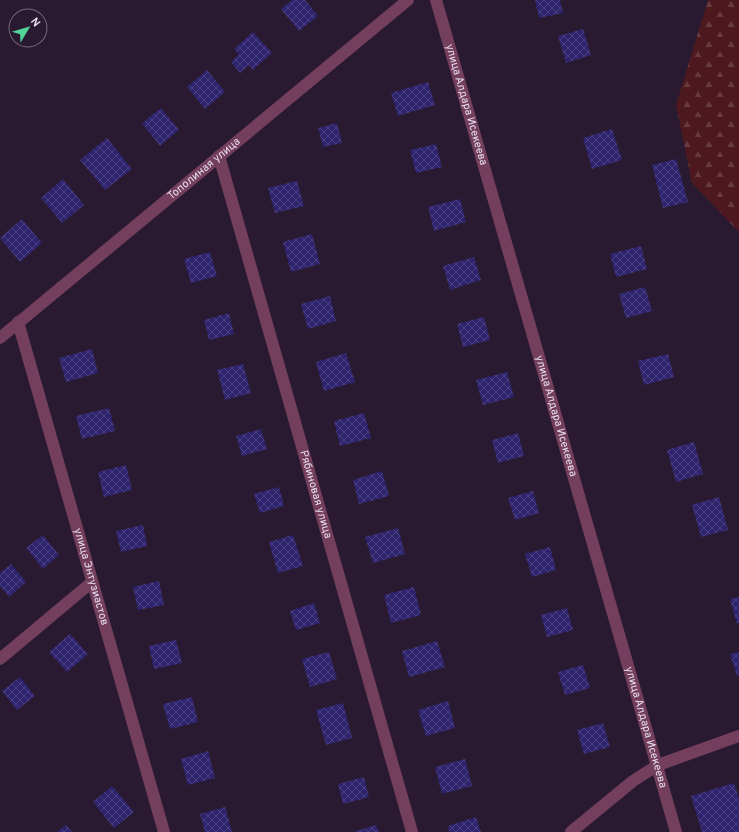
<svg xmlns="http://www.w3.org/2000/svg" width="739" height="832" font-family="Overpass,sans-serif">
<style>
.forest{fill:url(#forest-firs)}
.building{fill:url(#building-cross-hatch)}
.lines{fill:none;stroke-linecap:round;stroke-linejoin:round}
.minor{stroke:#733f5d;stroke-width:12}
.labels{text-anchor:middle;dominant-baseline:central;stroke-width:3;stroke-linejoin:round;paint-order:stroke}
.street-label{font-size:11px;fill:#e7dcec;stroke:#2a1a31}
</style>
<defs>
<pattern id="forest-firs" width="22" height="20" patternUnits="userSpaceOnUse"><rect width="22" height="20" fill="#4d191f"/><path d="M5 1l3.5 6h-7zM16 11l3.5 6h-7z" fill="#673a40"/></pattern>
<pattern id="building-cross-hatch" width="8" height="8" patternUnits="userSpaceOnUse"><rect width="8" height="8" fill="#2e236d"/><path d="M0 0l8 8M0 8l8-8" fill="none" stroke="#4c4282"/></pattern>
</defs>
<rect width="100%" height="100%" fill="#2a1a31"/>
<path class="forest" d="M708,0H739V232L692,183L676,105Z"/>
<path class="building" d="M292,0H305L318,16L299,31L281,9Z
M535,0H560L563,13L539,18Z
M583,29L591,55L566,63L558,36Z
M253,32L272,53L253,70L249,65L240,73L231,62L239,54L234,49Z
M207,70L225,92L205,109L187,87Z
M428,82L435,105L398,116L391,93Z
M161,108L179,130L160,146L142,123Z
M337,123L342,143L323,147L318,128Z
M612,129L622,160L592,169L583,138Z
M107,138L132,169L105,190L80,160Z
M436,144L442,167L416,173L410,150Z
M676,159L688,202L663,208L652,165Z
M63,179L84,205L62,223L41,198Z
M297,181L304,206L275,213L268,188Z
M460,199L466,222L434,231L428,207Z
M22,219L42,243L20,262L0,238Z
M312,234L320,264L291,272L283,242Z
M641,246L647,269L616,277L610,254Z
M210,252L217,276L191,283L184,259Z
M474,257L481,280L450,290L443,266Z
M645,287L652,311L626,318L619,294Z
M330,296L336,321L308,329L301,304Z
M229,313L234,334L209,340L204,320Z
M484,317L490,340L463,347L457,324Z
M92,349L98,373L66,382L59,358Z
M346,353L355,382L324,391L316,362Z
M668,354L674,377L644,385L638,361Z
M243,364L251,393L225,400L217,370Z
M507,372L514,397L483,405L476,380Z
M109,408L115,431L82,439L76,416Z
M364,413L371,438L340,446L334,421Z
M261,429L267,449L242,456L236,436Z
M518,433L524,456L498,463L492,440Z
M694,442L703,474L676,482L667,450Z
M126,465L132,490L104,497L98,472Z
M382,471L389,496L359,504L353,480Z
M279,487L284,506L260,513L254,494Z
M533,491L539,513L515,520L508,498Z
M719,497L728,530L701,537L692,505Z
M143,525L147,546L121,552L116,531Z
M398,528L405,554L373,563L365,537Z
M43,535L59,555L43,569L26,548Z
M293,535L303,566L278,573L269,542Z
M550,547L556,570L532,577L525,554Z
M11,564L26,582L9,597L0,586V573Z
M159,581L164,605L138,610L133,587Z
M414,587L421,615L391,623L384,595Z
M739,597V623L737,624L730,599Z
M314,603L320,623L296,630L290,611Z
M567,608L573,630L547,637L541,615Z
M70,634L88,654L67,672L49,652Z
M176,640L182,663L154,669L149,646Z
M437,641L445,667L409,677L402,651Z
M329,652L337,679L310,687L302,659Z
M739,652V675L737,676L730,654Z
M583,665L590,688L565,695L558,672Z
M20,677L35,696L17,710L2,691Z
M192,697L198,722L170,729L163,704Z
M448,701L455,728L426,736L418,710Z
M343,703L352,738L326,745L316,710Z
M603,723L610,747L584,754L577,730Z
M208,751L215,778L188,785L181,759Z
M465,759L472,786L442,794L435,767Z
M364,777L369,797L343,804L338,784Z
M734,783L739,799V832H702L691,796Z
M112,786L134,812L114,828L93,802Z
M225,807L232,832H205L200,814Z
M476,817L481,832H449L448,826Z
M66,825L72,832H57Z
M376,825L379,832H353Z"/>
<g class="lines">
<g class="minor">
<path id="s1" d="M436,0L676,832"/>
<path id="s2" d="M219,156L412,832"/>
<path id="s3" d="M18,322L164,832"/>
<path id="s4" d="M0,338L408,0"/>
<path d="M0,659L92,582"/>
<path d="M571,832L633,781L658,765L739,736"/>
</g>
</g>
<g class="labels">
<g class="street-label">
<text stroke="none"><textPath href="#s1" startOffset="109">улица Алдара Исекеева</textPath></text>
<text stroke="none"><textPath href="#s4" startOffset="265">Тополиная улица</textPath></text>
<text stroke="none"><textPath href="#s1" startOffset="433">улица Алдара Исекеева</textPath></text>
<text stroke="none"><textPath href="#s2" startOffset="352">Рябиновая улица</textPath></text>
<text stroke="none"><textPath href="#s3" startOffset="265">улица Энтузиастов</textPath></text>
<text stroke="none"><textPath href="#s1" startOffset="757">улица Алдара Исекеева</textPath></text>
</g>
</g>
<g transform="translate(28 28) rotate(52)"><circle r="19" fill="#2a1a31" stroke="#76687c"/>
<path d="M0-3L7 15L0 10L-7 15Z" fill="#52d397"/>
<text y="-6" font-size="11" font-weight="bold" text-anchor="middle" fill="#e7dcec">N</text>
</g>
</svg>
